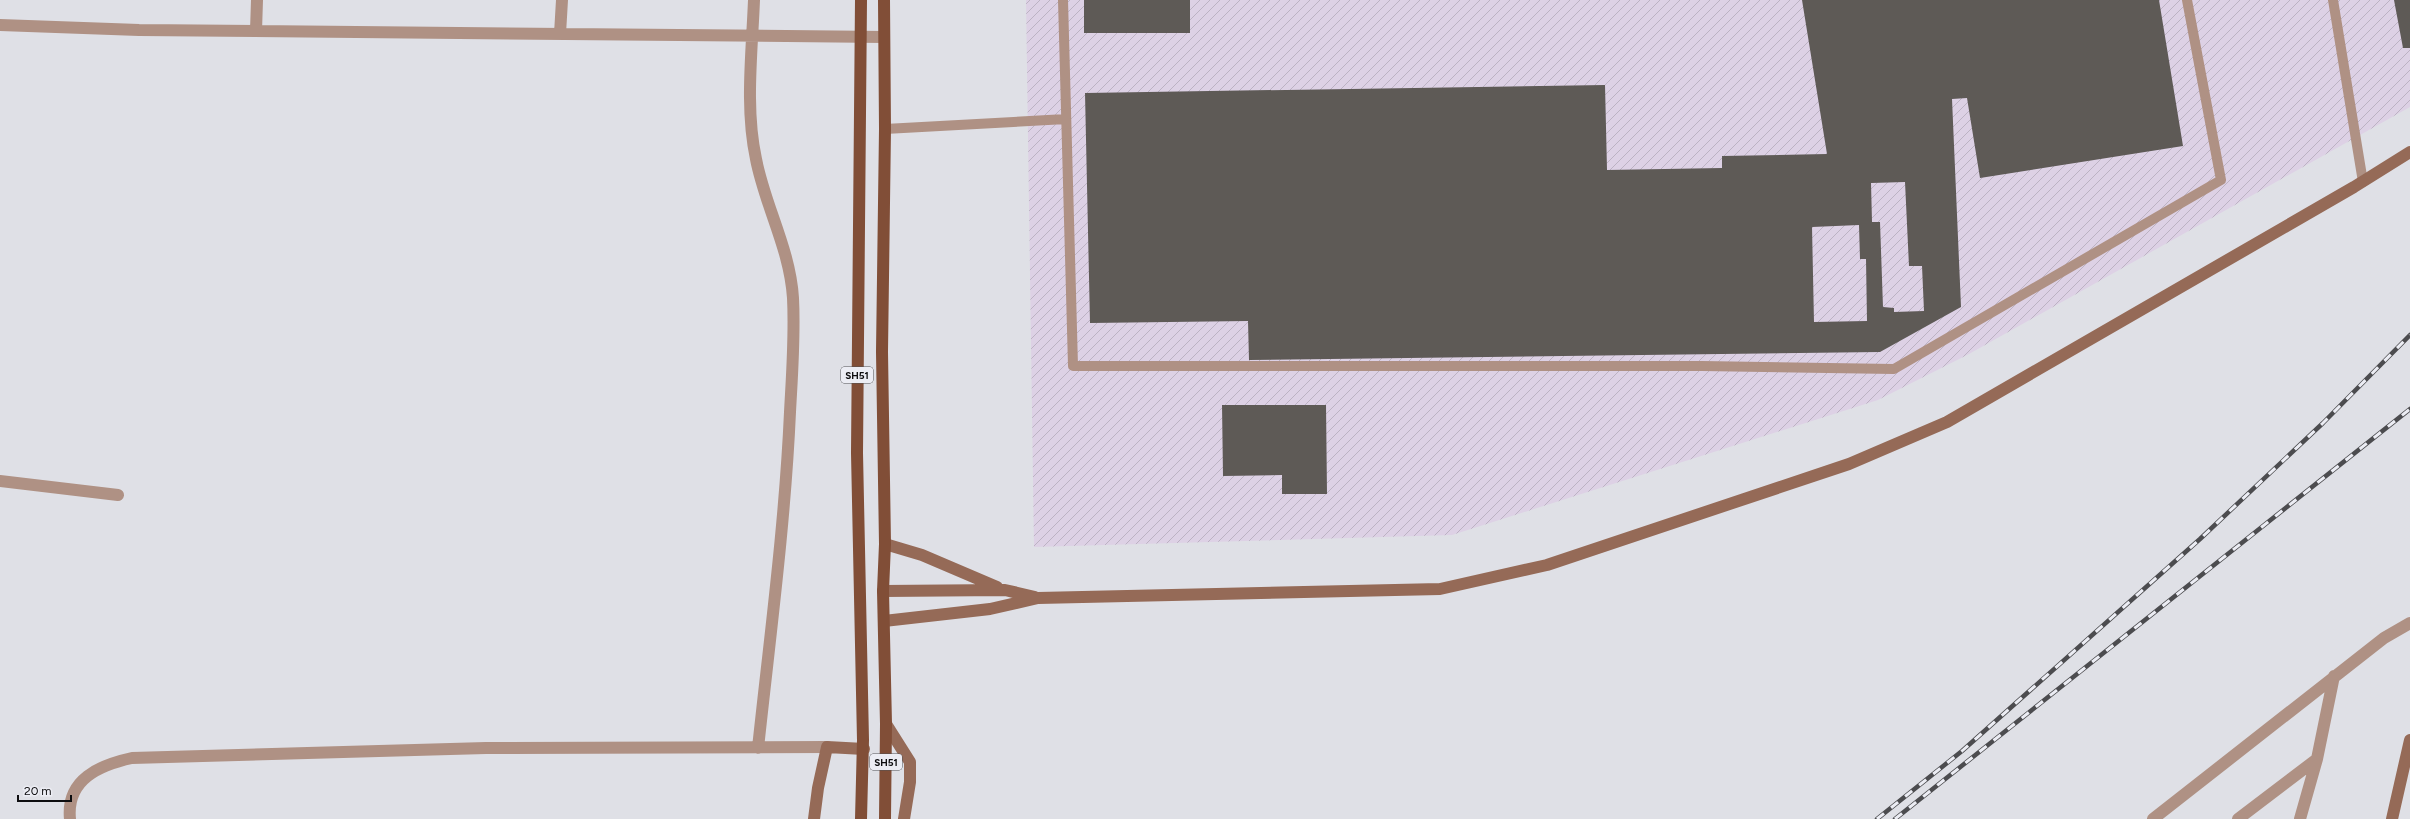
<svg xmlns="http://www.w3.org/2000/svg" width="2410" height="819" font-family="Figtree,sans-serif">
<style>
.industrial{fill:url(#industrial-furrows)}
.building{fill:#5e5a56;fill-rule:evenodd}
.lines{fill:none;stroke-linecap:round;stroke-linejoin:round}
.lane{stroke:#af9184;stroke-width:10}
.street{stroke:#af9184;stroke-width:12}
.secondary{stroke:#956a57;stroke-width:12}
.primary{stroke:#814e37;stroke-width:12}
.rail-casing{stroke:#4c4c4f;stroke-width:4.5}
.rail{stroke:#ecedf4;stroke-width:3;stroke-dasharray:9;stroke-linecap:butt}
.labels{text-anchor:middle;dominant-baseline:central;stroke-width:4;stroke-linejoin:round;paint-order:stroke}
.shield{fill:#ecedf4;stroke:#505054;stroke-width:1}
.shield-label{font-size:10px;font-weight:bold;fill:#0d0d0f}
</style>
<defs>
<pattern id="industrial-furrows" width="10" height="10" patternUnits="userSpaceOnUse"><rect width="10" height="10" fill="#ddd1e5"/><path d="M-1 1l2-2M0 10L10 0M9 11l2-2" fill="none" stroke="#bcb2c3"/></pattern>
</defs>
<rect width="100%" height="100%" fill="#dfe0e6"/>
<path class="industrial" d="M1026,0H2410V107L1969,354L1878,400L1452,535L1034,547Z"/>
<path class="building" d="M1084,0H1190V33H1084Z
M1802,0H2159L2183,146L1980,178L1967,98L1952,99L1961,307L1880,352L1249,360L1248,321L1090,323L1085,93L1605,85L1607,170L1722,168V156L1827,154ZM1905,182L1909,266H1922L1924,311L1894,312V308L1883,307L1880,222H1872L1871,183ZM1859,225L1860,259H1866L1867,321L1814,322L1812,227Z
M2394,0H2410V48H2403Z
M1222,405H1326L1327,494H1282V475L1223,476Z"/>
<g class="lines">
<path class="lane" d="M1063,0L1073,366H1702L1894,369L2221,180L2187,0
M2333,0L2363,182
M885,129L1066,119"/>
<path class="street" d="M754,0C752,52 745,108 756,159C765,206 790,249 793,298C795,336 792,374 790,412C785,524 770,636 758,748
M0,25L139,30L884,37
M256,31L257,0
M560,34L562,0
M0,481L118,495
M70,819C66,779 100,765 132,758L486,748L827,747
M2153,819L2384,638L2410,623
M2238,819L2317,759
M2300,819L2317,759L2334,676"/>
<path class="secondary" d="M885,544L922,555L997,587
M883,591L1005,590L1035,597
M884,621L990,609L1038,598L1440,589L1547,565L1849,464L1947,422L2354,187L2410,152
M886,724L910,762V782L904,819
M814,819L818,788L827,747L864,749
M2392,819L2410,740"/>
<path class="primary" d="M861,0L857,453L863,740L861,819
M884,0L885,129L882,352L885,544L883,591L886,724L885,819"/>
<defs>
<path id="rail" d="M1877,819L1962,751L2200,539L2323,423L2410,335
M1895,819L2410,409"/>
</defs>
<use href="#rail" class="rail-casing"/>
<use href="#rail" class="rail"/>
</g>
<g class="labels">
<g class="shield">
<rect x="841" y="367" width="32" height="16" rx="3"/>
<rect x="870" y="754" width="32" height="16" rx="3"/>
</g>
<g class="shield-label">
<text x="857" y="375">SH51</text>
<text x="886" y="762">SH51</text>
</g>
</g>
<path d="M18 795v6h53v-6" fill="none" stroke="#0d0d0f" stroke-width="2"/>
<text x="24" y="795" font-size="12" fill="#0d0d0f" stroke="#ecedf4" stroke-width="3" paint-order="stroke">20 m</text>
</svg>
